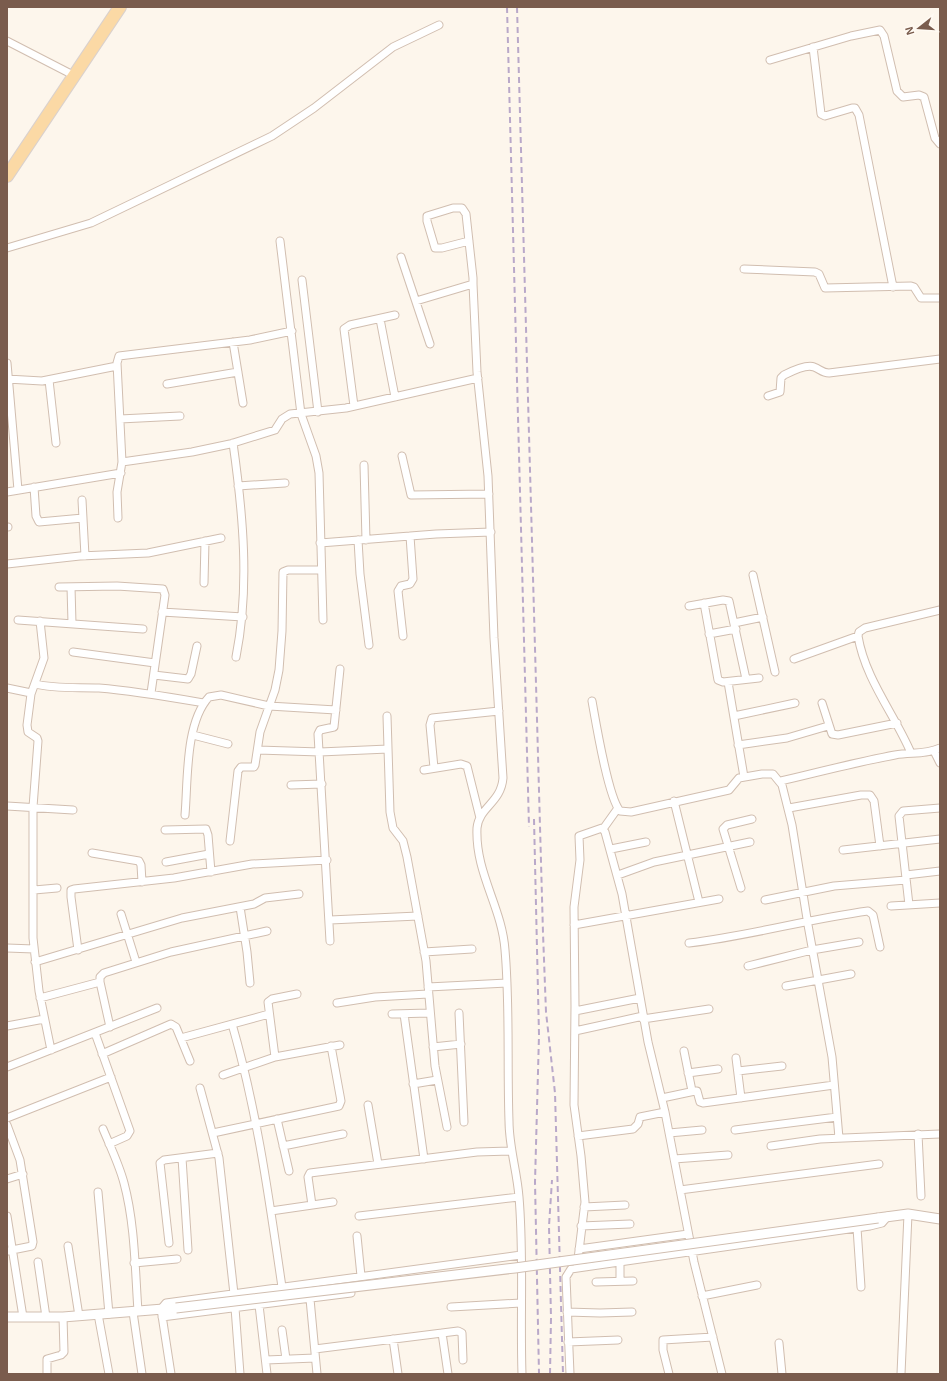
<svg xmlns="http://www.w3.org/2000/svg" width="947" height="1381" font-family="Arial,sans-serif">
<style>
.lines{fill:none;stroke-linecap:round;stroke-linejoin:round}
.minor-casing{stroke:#d1beb0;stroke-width:9}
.tertiary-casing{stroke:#d1beb0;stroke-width:11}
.primary-casing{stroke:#dad1cd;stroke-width:14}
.minor{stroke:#fff;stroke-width:7}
.tertiary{stroke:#fff;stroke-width:9}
.primary{stroke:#fbd9a5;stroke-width:12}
.rail{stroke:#b9a8c9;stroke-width:2;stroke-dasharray:6 4;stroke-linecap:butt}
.tertiary-bridge-casing{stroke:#d1beb0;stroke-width:11;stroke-linecap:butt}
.tertiary-bridge{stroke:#fff;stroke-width:9}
</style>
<rect width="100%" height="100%" fill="#fdf6ec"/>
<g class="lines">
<defs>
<path id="minor" d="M7,41L75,76
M813,47L821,114L825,116L852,108H855L859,115L893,287
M770,60L851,36L880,30L884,36L897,91L903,97L919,95L924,97L935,138L940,144
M280,241L301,414L316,456L319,473L323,620
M469,241L442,248H435L427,221V216L453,208H462L466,214L473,278V284L477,372L488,476L494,638L503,778C501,803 479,807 477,828C475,873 502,907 505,950C510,1007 507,1064 509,1121C509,1147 517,1171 519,1197C524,1255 520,1315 522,1374
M7,248L91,223L272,136L314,108L393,47L439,25
M401,257L430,344
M744,269L815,272L819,274L825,288L911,286L914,287L921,298H940
M302,280L318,412
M416,301L473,284
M380,319L395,397
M233,342L243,403
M7,363L18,490
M7,379L42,381L117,366
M49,380L56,443
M167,384L238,372
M768,396L780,392L781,378L784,375C790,372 807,364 814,367C820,369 822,373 829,373L940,359
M354,406L344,329L350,325L395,315
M120,419L180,416
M233,443C243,514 250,587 236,657
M402,456L411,495L489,494
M122,462L192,452L230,444L275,430L282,419L290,414L346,408L478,378
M364,465L366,540
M238,486L285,483
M34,487L36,516L39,522L83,518
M7,492L121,473
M82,500L85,556
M118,518L117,492L122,462L117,363L119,356L250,340L292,331
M7,527H8
M358,540L360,574L369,645
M320,543L436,534L491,532
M7,564L80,556L148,553L221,538
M753,575L775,672
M204,583L205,541
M59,587L117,586L163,589L165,595L151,693
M71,587L72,623
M704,603L718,680L723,682L759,678
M689,606L723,600L729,601L746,679
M162,612L243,617
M18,620L143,629
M40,621L44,658L31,694L27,725L28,732L37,738L38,741L33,807V938L39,991L51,1050
M734,623L763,617
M709,634L736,629
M403,636L398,591L401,586L410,584L413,579L410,536
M73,652L155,663
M794,659L858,636
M154,675L188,679L191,674L197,646
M728,682L744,777
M35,684C55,689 78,687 99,688C135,691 169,697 204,703
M7,688L31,693
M592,701C596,723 608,797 620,811L631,812L729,790L739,778L762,774H773L782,785L792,825L808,925L832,1057L839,1138
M822,703L832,734L838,735L897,723
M387,716L390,812L393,828L403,841L407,857L426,961L435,1066L447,1127
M734,716L795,703
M193,735L228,744
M738,745L787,738L828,726
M258,750L320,752L388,749
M934,751L940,763
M911,753C895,715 865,679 858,636L859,632L865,628L940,610
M434,768L430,725L432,718L499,711
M424,770L461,764L467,766L480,818
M781,781C819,772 857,762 895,755C911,752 925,755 940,748
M291,785L322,784
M674,801L699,902
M7,806L73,810
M789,808L861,795H870L874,801L880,846
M185,815C188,780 185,723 209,697L221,695L269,706L336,710
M603,829L618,808
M165,830L206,829L208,835L211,872
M230,841L238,771L241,767H254L255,765L260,732L275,690L279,670L282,631L283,572L288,570H321
M611,849L646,842
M843,850L940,839
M92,853L139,861L141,865L142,882
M166,862L209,854
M618,875L654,862L750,842
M906,875L940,871
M741,888L723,829L727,825L752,819
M34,890L57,888
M765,900L834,886L906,880
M909,905L899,816L903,811L940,808
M891,906L940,903
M240,907L247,952L250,983
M121,914L136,962
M330,920L418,916
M574,925L719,899
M330,941L318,734L320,730L334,727L340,669
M689,943C749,936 808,919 868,911L873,915L880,947
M7,948L34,949
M78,950L71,897V890L74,889L174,878L252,864L327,860
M424,952L472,949
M35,962L182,918L254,904L265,898L299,894
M748,966L812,950L859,942
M786,986L851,974
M428,987L507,983
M40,998L100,982
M337,1003L375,997L428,994
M575,1011L640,998
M459,1013L464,1122
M392,1014L429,1013
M404,1014L424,1159
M643,1019L709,1009
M232,1024C257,1110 269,1198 282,1287
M7,1026L44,1019
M110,1027L100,982V977L104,973L171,952L267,931
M575,1031L643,1016
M95,1033L130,1131L127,1136L109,1144
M181,1038L269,1014
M433,1047L461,1044
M684,1051L692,1091
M102,1054L171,1024L176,1027L190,1061
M275,1057L268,1002L272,999L297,994
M736,1058L741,1098
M7,1067L157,1008
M738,1071L782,1066
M688,1073L718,1069
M223,1075L275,1057L340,1045
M413,1084L437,1080
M200,1088L219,1158L234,1294
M662,1098L695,1091H697L700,1102L703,1103L834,1085
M368,1105L378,1164
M7,1118L111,1077
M277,1119L289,1171
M7,1125L20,1160L33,1242L32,1246L7,1251
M103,1129C110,1146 119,1164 124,1183C135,1224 135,1269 138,1311
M735,1130L837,1117
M213,1133L339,1106L341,1101L331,1046
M669,1133L702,1130
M918,1134L921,1196
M578,1136L633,1129L638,1124L640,1117L665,1112
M283,1146L343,1134
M771,1146L820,1139L940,1134
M182,1158L188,1250
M674,1159L728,1155
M7,1179L23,1174
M680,1190L879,1164
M98,1192L109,1314
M312,1205L308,1177L310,1173L477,1152L511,1151
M584,1207L625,1205
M271,1211L333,1202
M7,1216L23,1317
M359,1216L519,1197
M581,1226L630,1224
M857,1228L861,1287
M357,1236L361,1276
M169,1243L160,1163L164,1160L218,1153
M68,1246L79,1316
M579,1249L688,1234
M620,1261V1281
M38,1262L46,1317
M134,1263L177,1259
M577,1267L585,1202L581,1156L574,1105L575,1006L574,907L580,860L579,836L602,828L605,832L622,894L648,1042L665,1112L694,1262L722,1374
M596,1282L633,1281
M702,1296L757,1285
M310,1299L317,1374
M259,1305L267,1374
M451,1307L521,1303
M235,1308L240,1374
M133,1312L142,1374
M567,1312L600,1313L632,1312
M98,1314L109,1374
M162,1317L351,1293
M282,1330L286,1359
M442,1333L448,1374
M393,1339L398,1374
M568,1342L618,1340
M779,1343L782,1374
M315,1349L458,1331L462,1333L463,1360
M266,1360L315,1358
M47,1374V1359L61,1355L64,1352L63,1317
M171,1374L161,1309L166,1303L521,1255
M570,1374L566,1277L571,1269L870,1226L882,1223L888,1216
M669,1374L663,1350V1340L713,1337
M901,1374L908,1214"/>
<path id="tertiary" d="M878,1218L908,1214L940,1219
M7,1317H63L176,1308"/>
<path id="primary" d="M7,176L120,7"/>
</defs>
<use href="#minor" class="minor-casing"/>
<use href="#tertiary" class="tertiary-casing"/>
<use href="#primary" class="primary-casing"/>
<use href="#minor" class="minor"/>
<use href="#tertiary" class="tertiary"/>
<use href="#primary" class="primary"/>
<path class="rail" d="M507,7L529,827
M517,7L543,933L546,1012L555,1093L563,1374
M534,819L539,1035L535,1182L539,1374
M550,1374L551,1318L549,1226L552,1180"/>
<defs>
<path id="tertiary-bridge" d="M176,1308L515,1268L878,1218"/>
</defs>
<use href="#tertiary-bridge" class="tertiary-bridge-casing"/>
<use href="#tertiary-bridge" class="tertiary-bridge"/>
</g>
<rect width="947" height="1381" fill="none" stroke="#7a5c4d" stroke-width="16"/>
<g transform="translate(919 28) rotate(253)" stroke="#fffaf3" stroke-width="3" paint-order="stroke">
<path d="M0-3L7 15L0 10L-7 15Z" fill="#7a5c4d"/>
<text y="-6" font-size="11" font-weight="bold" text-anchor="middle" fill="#7a5c4d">N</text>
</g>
</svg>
